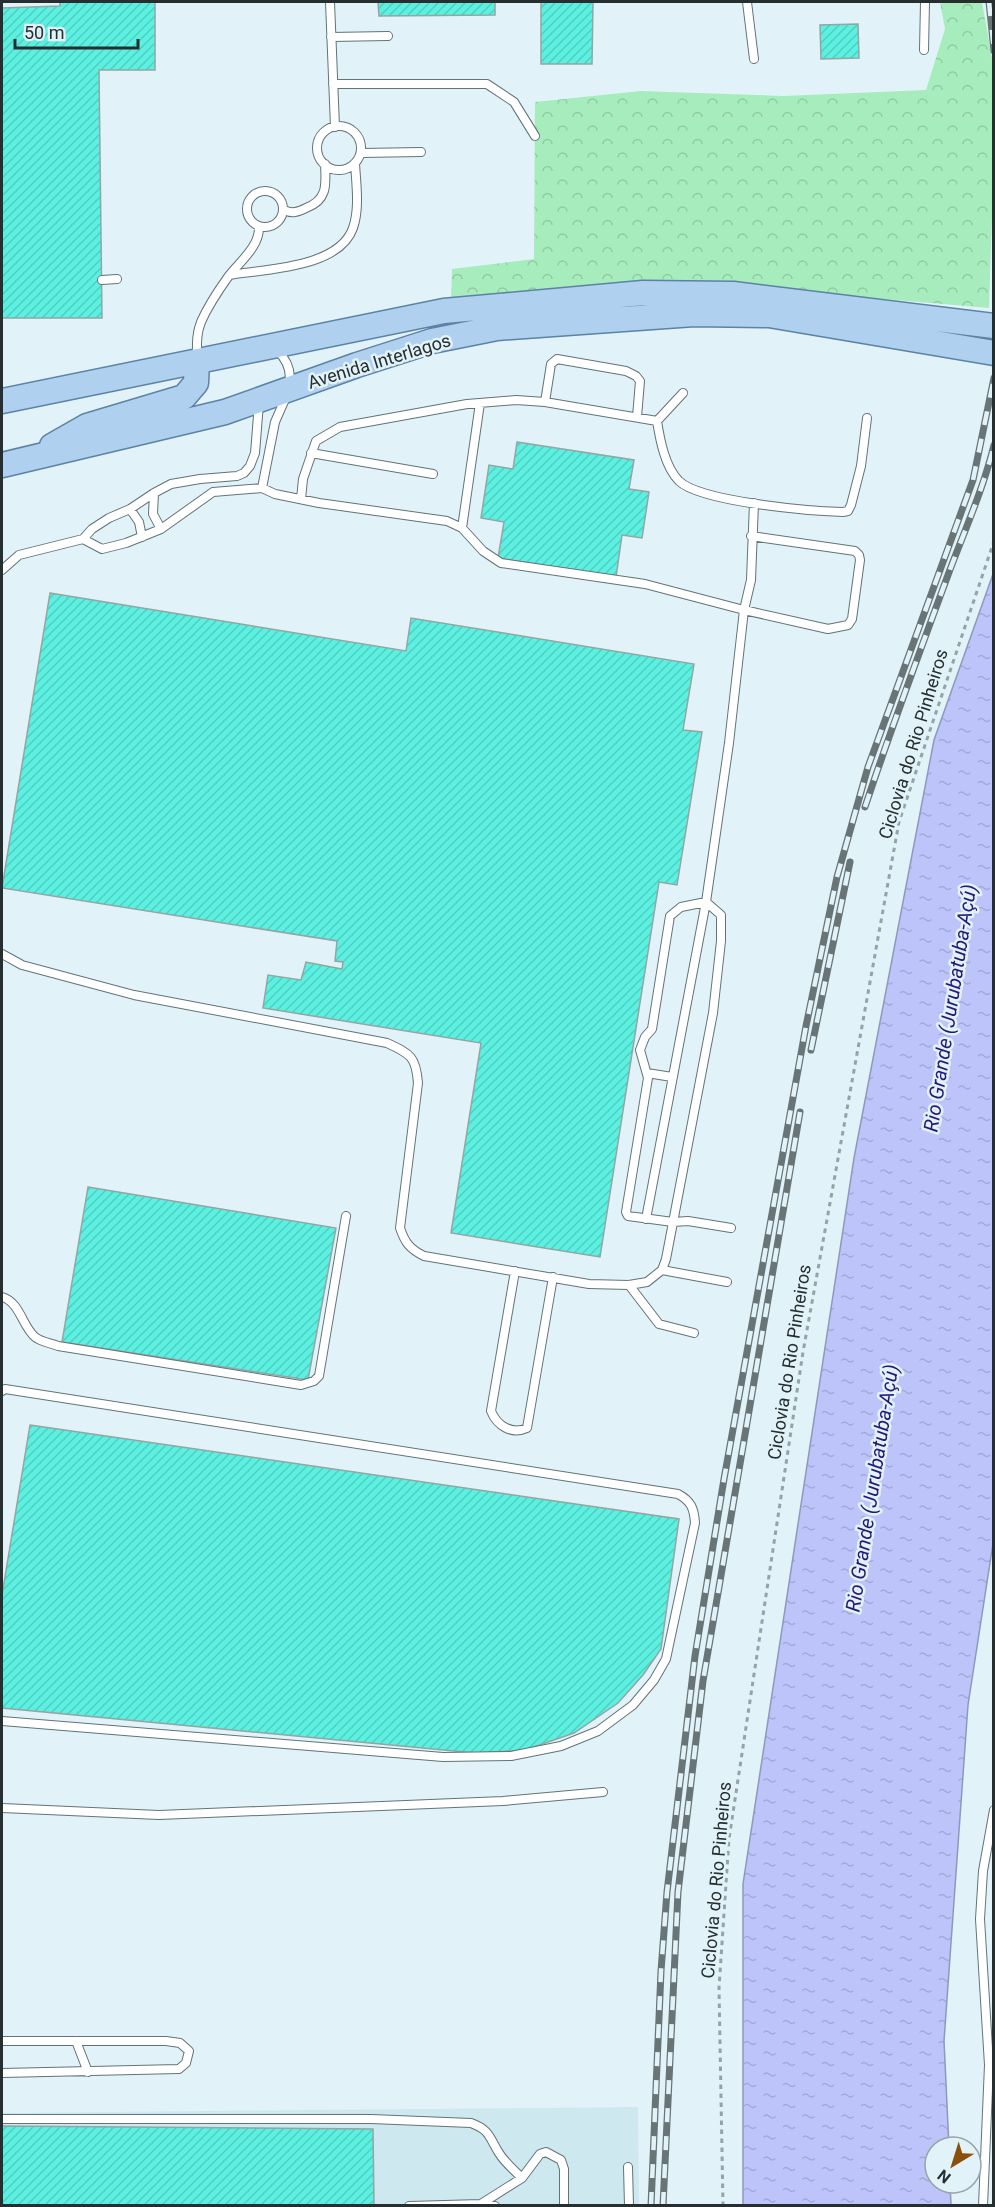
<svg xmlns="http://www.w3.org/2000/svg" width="995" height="2207" font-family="Roboto,sans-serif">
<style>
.built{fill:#cee8f0}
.forest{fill:url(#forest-crowns)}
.water{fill:url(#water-ripples);stroke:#9097bd;stroke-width:1.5}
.building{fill:url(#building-hatch);stroke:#94a5a3;stroke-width:1.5}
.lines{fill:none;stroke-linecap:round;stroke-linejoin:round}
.service-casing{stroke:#637377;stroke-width:10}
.primary-casing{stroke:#5d82a4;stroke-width:27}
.path{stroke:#95a3a6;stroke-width:3;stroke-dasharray:4.5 4.5;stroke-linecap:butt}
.service{stroke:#fff;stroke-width:8}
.primary{stroke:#afd0ee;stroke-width:24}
.rail-casing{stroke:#697477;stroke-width:7}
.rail{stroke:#e1f3f8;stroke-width:4.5;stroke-dasharray:14;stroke-linecap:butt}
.labels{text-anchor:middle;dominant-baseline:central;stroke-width:5;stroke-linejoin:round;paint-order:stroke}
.street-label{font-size:18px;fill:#272e30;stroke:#e1f3f8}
.water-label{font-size:20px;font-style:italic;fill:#27177c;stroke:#e1f3f8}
</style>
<defs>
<pattern id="forest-crowns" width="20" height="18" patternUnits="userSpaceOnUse" patternTransform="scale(1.5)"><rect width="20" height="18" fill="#a7ecbd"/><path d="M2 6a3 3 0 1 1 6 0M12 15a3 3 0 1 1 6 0" fill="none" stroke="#90cba3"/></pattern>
<pattern id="water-ripples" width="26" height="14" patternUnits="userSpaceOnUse" patternTransform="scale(1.5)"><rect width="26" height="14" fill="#bdc4fa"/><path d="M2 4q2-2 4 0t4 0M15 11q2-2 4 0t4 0" fill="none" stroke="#a2a9d7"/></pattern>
<pattern id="building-hatch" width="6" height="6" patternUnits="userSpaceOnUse" patternTransform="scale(1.5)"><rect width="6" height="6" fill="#5cf0e1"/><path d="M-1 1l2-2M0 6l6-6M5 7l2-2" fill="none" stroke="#50cec1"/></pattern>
</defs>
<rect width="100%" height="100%" fill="#e1f3f8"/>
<path class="built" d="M638,2107L639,2205H2V2113Z"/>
<path class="forest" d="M940,2H982L994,69L993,186L989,308L711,284L451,301L452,269L534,259L535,102L641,91L783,96L926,90L945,29Z"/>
<path class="water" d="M993,574L994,1537L968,1705L944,2041L949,2147H935V2183H950L951,2205H743V1884L854,1158L934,740Z"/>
<path class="building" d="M60,2H155V70H99L102,318H2V8L60,6Z
M378,2H495V15L379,16Z
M541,2H593L592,64H541Z
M858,24L859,58L821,59L820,25Z
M517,442L634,460L629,489L649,492L642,538L622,535L616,577L498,558L504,522L481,518L489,465L513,469Z
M50,593L406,651L411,618L694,664L683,730L702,732L677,885L659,882L600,1257L451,1233L481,1043L263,1008L268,975L301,980L306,962L342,969L343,962L335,961L337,941L2,888Z
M88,1187L336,1228L308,1380L62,1342Z
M30,1425L679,1519L661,1649L643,1675L618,1703L574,1733L525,1750L475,1753L2,1708V1595Z
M2,2126L373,2129L374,2206H2Z"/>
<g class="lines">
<defs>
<path id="service" d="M330,2L335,127
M747,2L754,59
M331,37L388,36
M924,50L925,2
M333,84H487L514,102L535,136
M317 148a22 22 0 1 1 44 0a22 22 0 1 1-44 0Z
M361,153L421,152
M247 209a18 18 0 1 1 36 0a18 18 0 1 1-36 0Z
M284,210C292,214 298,212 306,208C328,200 326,184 325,164
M230,275C266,269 339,268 353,228C360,208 356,183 355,163
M102,280L117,279
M277,350C287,360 292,372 289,385
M197,359C197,346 196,334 201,322C208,306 218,291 228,277C239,262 260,247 259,226
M545,402L551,364L557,359L626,371L636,376L640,381L637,417
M657,421C660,440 665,467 679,481C701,502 810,511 843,512L848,511L851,505L861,466L867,418
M311,453L433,474
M262,488L275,494L319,503L447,521L462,528L483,551L501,563L645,584L744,610L828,629L848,625L852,619L860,560L859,555L855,551L751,536
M154,493L153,514L161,529
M301,499L303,479L316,441L340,427L467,404L516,400L545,402L657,421L683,393
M130,509L139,522L142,537
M462,528L480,403
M83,539L102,549L126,543L161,529L213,492L262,488L275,422L286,397
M2,570L19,555L83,539L92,529L109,518L130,509L154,493L171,484L200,479L237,476L244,473L250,466L255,453L259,403
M2,954L22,965L134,995L387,1043C411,1054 416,1057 418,1083L400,1228C405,1243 410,1249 424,1256L589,1284L629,1285L647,1282L662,1270L666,1259L713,1013L721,941V915L706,902L729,743L744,610L751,580L754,503
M647,1073L672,1077
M646,1219L706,902L681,907L670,916L652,1029L645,1037L640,1050L648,1078L626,1212L628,1216L673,1222L688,1221L731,1228
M662,1270L727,1282
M515,1271L491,1411C497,1426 512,1435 527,1428L553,1277
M629,1285L659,1324L694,1333
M2,1297C20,1302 22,1326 35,1337C41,1342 51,1343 58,1346L301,1385L314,1381L319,1376L346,1216
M2,1391L5,1389L678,1494C691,1501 694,1508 695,1523L666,1659L654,1680L633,1705L598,1731L561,1746L511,1756L443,1757L2,1721
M2,1808L159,1815L503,1801L603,1792
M2,2041H166L180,2043L189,2051L186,2063L179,2069L2,2073
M76,2041L88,2072
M2,2119H371L471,2123C490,2130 489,2137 499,2153C505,2163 514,2170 522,2178
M628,2167L629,2206
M481,2204L495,2206
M409,2206L481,2204L522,2178L540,2154L546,2152L561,2160L564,2169V2206
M983,2206L989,2065L980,1919L983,1871L994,1810"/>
<path id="primary" d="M2,401L444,311L643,293L733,294L994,326
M52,446L87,426L184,397L196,383L197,361
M2,465L225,412L357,365L432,341L497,328L694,314L769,315L994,353"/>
</defs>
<use href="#service" class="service-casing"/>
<use href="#primary" class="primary-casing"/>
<path class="path" d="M723,2206L719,1988L729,1839L803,1352L899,822L994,541"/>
<use href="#service" class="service"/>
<use href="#primary" class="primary"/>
<defs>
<path id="rail" d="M989,2L994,51
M865,807C891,729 920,651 948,575C964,532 983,490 994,445
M811,1050L850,862
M651,2206L661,1971L667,1892L695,1656L724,1479L806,1026L837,877L868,767L973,480L994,378
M663,2206L678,1892L703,1681L800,1112"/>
</defs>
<use href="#rail" class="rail-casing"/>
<use href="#rail" class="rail"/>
</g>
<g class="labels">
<g class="street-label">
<text transform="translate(379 361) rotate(-17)">Avenida Interlagos</text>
<text transform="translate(913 744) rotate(-73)">Ciclovia do Rio Pinheiros</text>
<text transform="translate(789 1362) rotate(-81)">Ciclovia do Rio Pinheiros</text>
<text transform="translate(716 1880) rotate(-85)">Ciclovia do Rio Pinheiros</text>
</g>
<g class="water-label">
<text transform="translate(950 1008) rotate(-81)">Rio Grande (Jurubatuba-Açú)</text>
<text transform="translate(872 1488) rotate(-81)">Rio Grande (Jurubatuba-Açú)</text>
</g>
</g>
<rect width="995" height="2207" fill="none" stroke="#272e30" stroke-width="6"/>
<g transform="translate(953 2165) rotate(218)"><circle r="28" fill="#e1f3f8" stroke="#97a4a8" stroke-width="1.5"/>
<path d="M0-4.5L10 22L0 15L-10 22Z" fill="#8a4f0c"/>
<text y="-9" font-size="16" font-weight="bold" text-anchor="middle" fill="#272e30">N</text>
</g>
<path d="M15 39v9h123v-9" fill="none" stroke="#272e30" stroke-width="3"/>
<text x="24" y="39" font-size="18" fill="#272e30" stroke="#e1f3f8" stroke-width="4.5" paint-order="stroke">50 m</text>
</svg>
